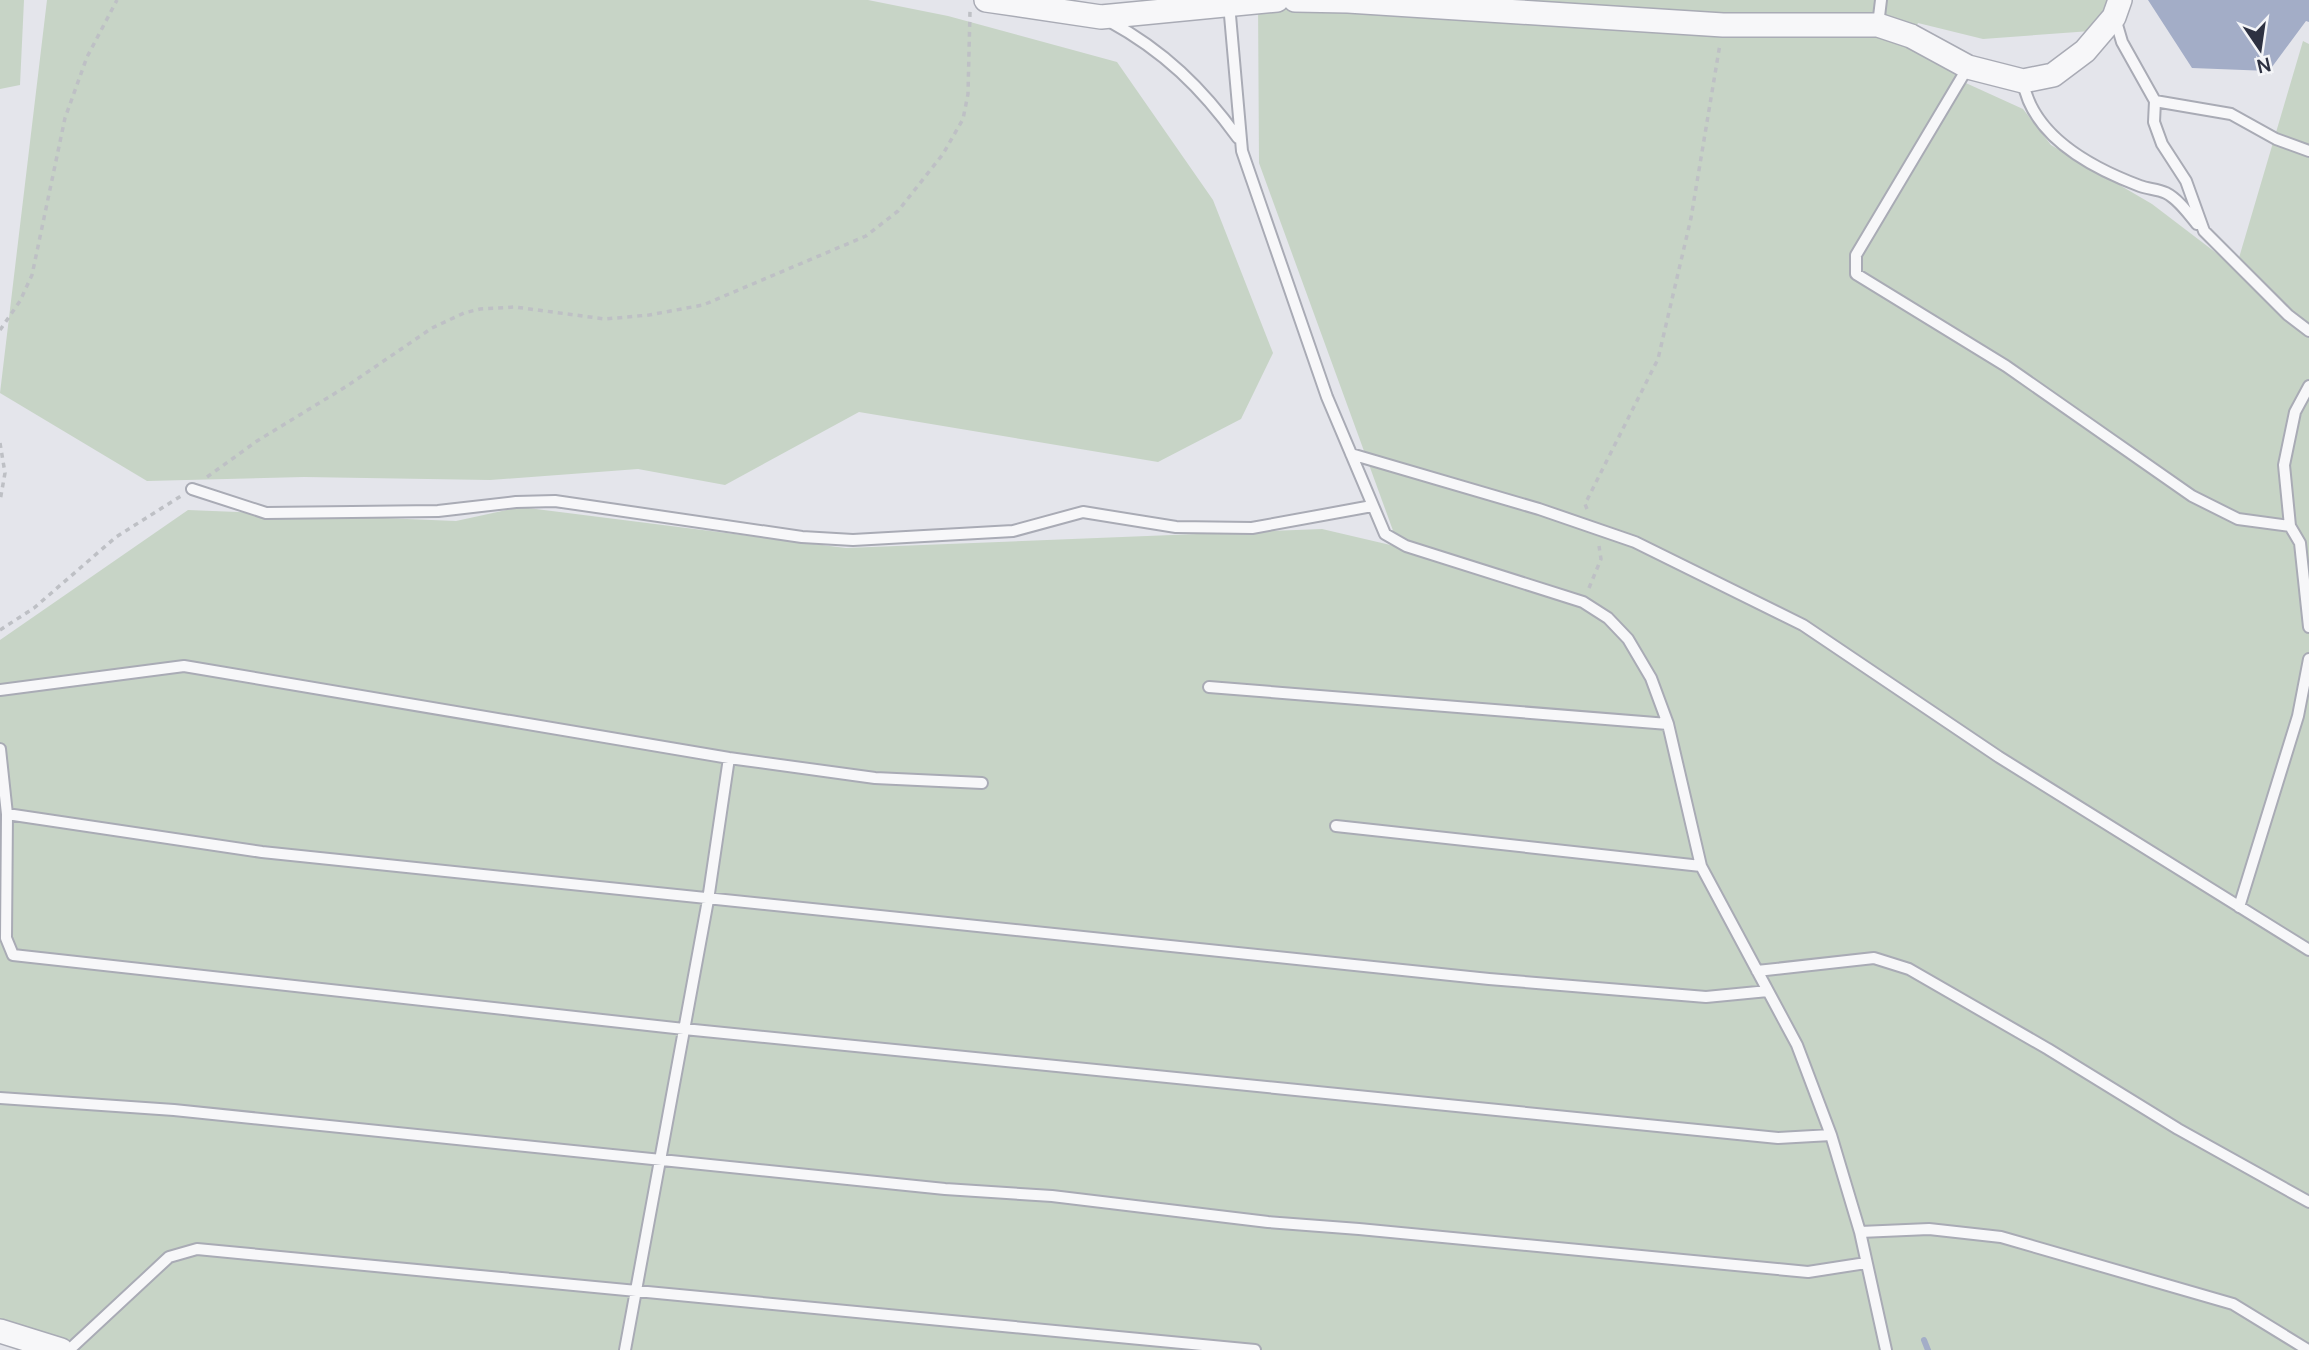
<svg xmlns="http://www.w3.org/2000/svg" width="2309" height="1350" font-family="Manrope,sans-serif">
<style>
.green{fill:#c7d4c6}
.water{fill:#a3adc7}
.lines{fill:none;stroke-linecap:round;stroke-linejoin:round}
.stream{stroke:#a3adc7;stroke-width:6}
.lane-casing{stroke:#a9abb5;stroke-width:14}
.street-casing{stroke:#a9abb5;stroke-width:26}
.path{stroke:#bec0c5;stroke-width:3.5;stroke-dasharray:5 5;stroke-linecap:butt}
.lane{stroke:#f7f7f9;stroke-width:10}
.street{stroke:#f7f7f9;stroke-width:23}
</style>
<rect width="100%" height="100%" fill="#e4e5eb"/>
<path class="green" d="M0,0H24L20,85L0,89Z
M47,0H868L948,16L1117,62L1213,200L1273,353L1241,419L1158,462L859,412L725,485L638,469L490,480L304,477L147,481L0,393Z
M1258,0H2112L2091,31L1983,39L1918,23L1907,45L1954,64L1957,79L2023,109L2051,145L2152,204L2236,268L2303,41L2309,44V1350H74L0,1323V640L188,510L456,521L520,507L846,548L1322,529L1399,547L1259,163Z"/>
<path class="water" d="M2148,0H2309V22L2306,21L2269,71L2192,68Z"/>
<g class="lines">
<path class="stream" d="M1924,1340L1928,1350"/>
<defs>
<path id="lane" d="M1229,4L1242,151L1327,397L1385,534L1406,546L1583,602L1608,618L1628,639L1651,678L1668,724L1701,866L1797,1045L1831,1135L1860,1232L1886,1350
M2115,18L2122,42L2155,101L2154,122L2162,144L2186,181L2204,231L2288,315L2309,331
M1109,21C1164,51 1202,88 1238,138
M1878,25L1881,0
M1968,67L1856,255V274L2006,366L2192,496L2238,519L2290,526
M2023,81C2032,136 2092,168 2140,186C2148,189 2158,189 2166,193C2178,199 2188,213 2197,224
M2155,101L2231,114L2276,139L2309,151
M2309,386L2295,412L2284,465L2290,526L2300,543L2309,627
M1351,454L1539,509L1635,542L1803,625L1999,757L2309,950
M192,489L266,513L438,511L516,502L555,501L802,537L853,540L1013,531L1083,512L1176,527L1252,528L1372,506
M1209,687L1668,724
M0,690L184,666L729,758L875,778L982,783
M0,749L7,814L6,938L13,955L684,1029L1778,1138L1831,1135
M7,814L262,852L1489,979L1706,997L1768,991
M1336,826L1701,866
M2239,907L2298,716L2309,659
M1757,971L1874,958L1909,969L2048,1049L2178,1129L2309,1202
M0,1098L174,1110L945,1189L1052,1196L1268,1222L1359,1229L1808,1272L1866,1263
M1860,1232L1929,1229L2001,1237L2233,1304L2308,1350
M69,1350L169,1257L197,1249L1255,1350
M625,1350L708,900L729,758"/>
<path id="street" d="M986,0L1101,17L1277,0
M1295,0L1348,1L1723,25H1878L1911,36L1968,67L2023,81L2053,75L2085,51L2114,17L2120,0
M0,1331L61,1350"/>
</defs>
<use href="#lane" class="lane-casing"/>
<use href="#street" class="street-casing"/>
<path class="path" d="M0,330L20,301L32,275L65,118L87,57L117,0
M0,443L5,473L0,501
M207,477L257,441L347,386L432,328L464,313L480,309L515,307L605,319L649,315L703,305L866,236L898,211L943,154L963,119L968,94L970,11
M1587,509L1585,504L1658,359L1691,218L1720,44
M1589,588L1601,559L1599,546
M0,630L34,608L116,537L181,496"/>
<use href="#lane" class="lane"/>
<use href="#street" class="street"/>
</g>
<g transform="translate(2260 49) rotate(167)" stroke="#f4f5f8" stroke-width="5" paint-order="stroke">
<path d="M0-5L12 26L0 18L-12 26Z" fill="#2d3141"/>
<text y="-10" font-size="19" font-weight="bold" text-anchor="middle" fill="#2d3141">N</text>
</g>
</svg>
